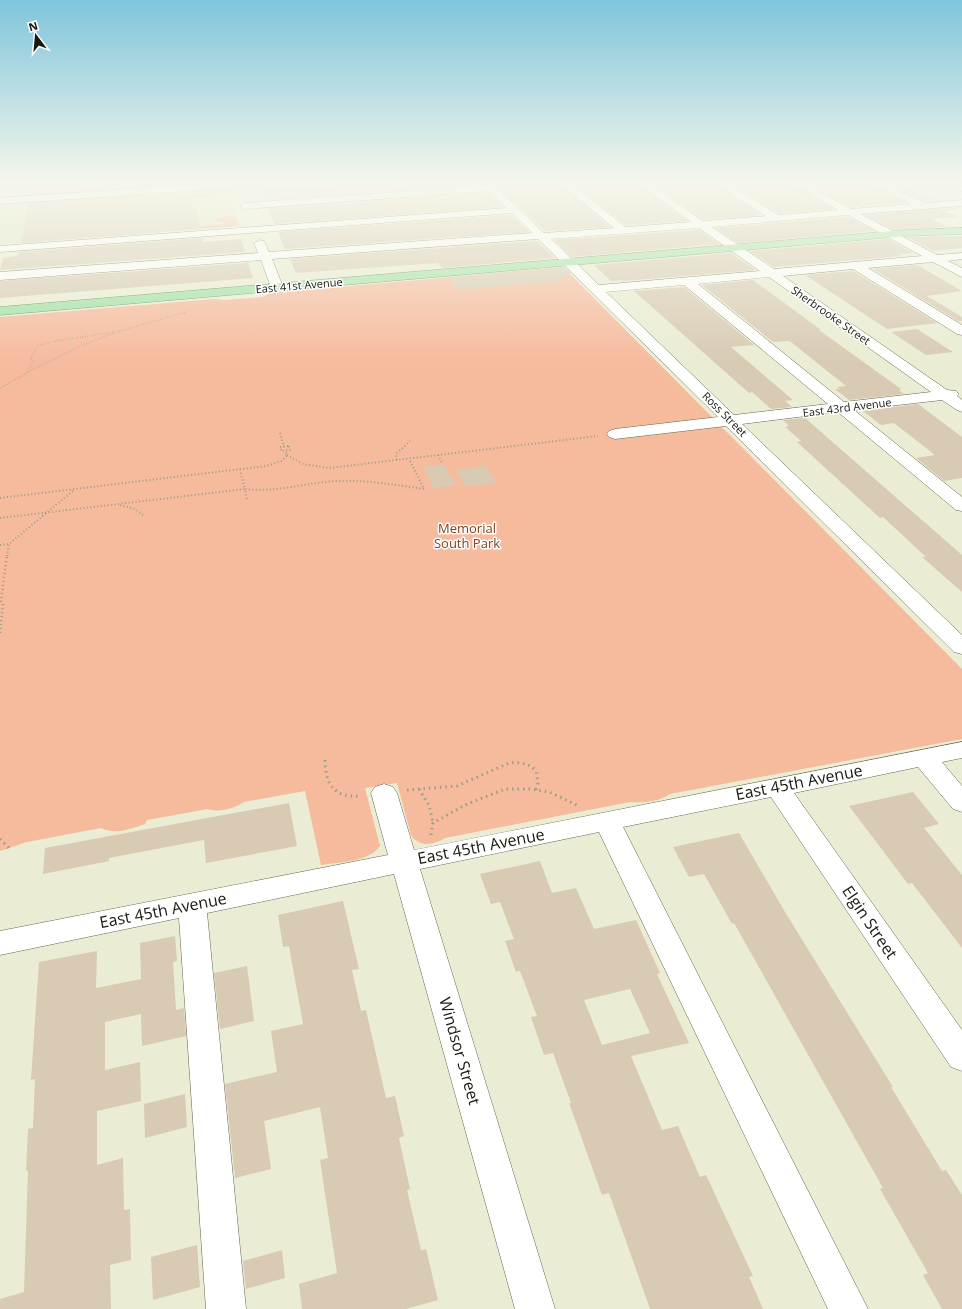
<svg xmlns="http://www.w3.org/2000/svg" width="962" height="1309" font-family="'Open Sans',sans-serif">
<style>
.built{fill:#e0e4c2}
.green{fill:#f6ba9d}
.building{fill:#d8cab3;fill-rule:evenodd}
.lines{fill:none;stroke-linecap:round;stroke-linejoin:round}
.minor-casing{stroke:#64664f;stroke-width:1}
.major-casing{stroke:#4a8e4a;stroke-width:1}
.path-far3{stroke:#9b9e8a;stroke-width:1.5;stroke-dasharray:0.5 2;stroke-linecap:butt}
.path-far2{stroke:#9b9e8a;stroke-width:2;stroke-dasharray:1 2.5;stroke-linecap:butt}
.path-far1{stroke:#9b9e8a;stroke-width:2.5;stroke-dasharray:1 3;stroke-linecap:butt}
.path{stroke:#9b9e8a;stroke-width:3;stroke-dasharray:1.5 4;stroke-linecap:butt}
.minor{fill:#fff;fill-rule:evenodd}
.major{fill:#a3e1a6;fill-rule:evenodd}
.labels{text-anchor:middle;dominant-baseline:central;stroke-width:3;stroke-linejoin:round;paint-order:stroke}
.far-street-label{font-size:11px;fill:#17180f;stroke:#fff}
.park-label{font-size:13px;fill:#81411d;stroke:#fff}
.near-street-label{font-size:16px;fill:#17180f;stroke:#fff}
</style>
<rect width="100%" height="100%" fill="#eaedd3"/>
<path class="built" d="M228,189L240,226L0,244V204Z"/>
<path class="green" d="M215,192L216,197L181,199L180,194Z
M229,216L236,218L238,226L199,229L198,226L224,224L223,222L216,221V219Z
M556,268L565,269L962,669V739L670,794C658,802 644,803 630,802L445,838C434,845 420,848 411,835L397,783L365,788L380,846C369,862 339,862 321,865L305,791L244,802C235,808 219,813 208,809L147,820L145,824C131,829 115,835 101,828L27,842L0,851V317L214,299L225,300L262,297L271,293Z"/>
<path class="building" d="M34,182H187V184L31,194Z
M381,182H480L481,185L264,200L259,190Z
M493,182H557L610,227L545,231Z
M571,182H635L687,221L626,225Z
M650,182H711L761,215L703,219Z
M727,182H788L833,209L779,213Z
M804,182H867L906,203L851,207Z
M884,182H899L938,200L925,201Z
M189,192L192,207L196,208L201,229L21,243L29,203Z
M489,193L503,207L274,224L268,209Z
M954,208L957,210L944,211L958,217L932,219L947,227L893,230L866,215Z
M511,215L529,232L285,249L278,232Z
M848,217L874,231L738,243L716,228Z
M699,230L719,244L572,257L554,240Z
M962,236V248L933,251L908,237Z
M203,238V242L241,239L245,252L0,270L3,258L18,256L19,252Z
M888,239L913,253L897,254L901,256L774,267L750,251Z
M537,241L555,258L442,268L438,263L296,273L290,259Z
M731,253L756,270L623,281L622,280L611,281L594,265Z
M248,263L253,278L0,298V281Z
M917,265L962,291L927,296L962,317V321H958L873,269Z
M564,267L571,273L554,284L545,282L457,290L448,277Z
M853,271L937,323L887,329L805,275Z
M753,280L821,330H819L901,389L899,390L904,394L849,400L835,389H840L837,387L846,386L791,342L788,341L773,342L702,285Z
M684,287L754,345L731,347L793,400L785,401L792,407L771,409L752,392L749,393L634,291Z
M917,329L953,352L926,355L891,332Z
M918,404L962,437V478L944,481L916,458L935,455L894,423L881,425L863,411Z
M805,418L962,555V592L922,557H926L883,517L880,518L797,442L801,441L785,427L789,426L783,420Z
M444,464L456,485L433,488L423,467Z
M486,466L496,483L466,487L456,470Z
M913,792L939,824L924,828L962,875V948L912,883L908,884L849,806Z
M289,803L297,846L206,863L204,840L109,858V861L43,874L45,848Z
M739,833L785,912L893,1087H891L942,1171L946,1170L962,1195V1309H942L923,1275L928,1273L880,1189L883,1188L734,923L732,924L704,874L689,877L673,847Z
M540,861L552,893L576,888L594,929L636,920L660,973L657,974L689,1043L631,1056L662,1130L678,1126L700,1177L706,1175L753,1276L749,1277L763,1309H650L609,1193L602,1195L569,1103H571L553,1053L544,1055L531,1017L537,1016L520,971L516,972L505,941L514,939L500,902L491,904L480,874ZM630,989L650,1033L602,1045L584,1000Z
M343,901L359,969L352,970L361,1011L366,1010L386,1098L395,1096L404,1136L399,1138L410,1189L407,1190L421,1250L426,1249L438,1300L406,1309H302L299,1284L337,1273L320,1160L328,1158L320,1107L264,1121L271,1169L235,1178L225,1084L277,1072L271,1031L303,1024L289,946L283,947L278,915Z
M175,936L177,961L173,962L176,1010L184,1008L186,1036L142,1046L141,1014L105,1022V1070L140,1062L141,1101L97,1111V1165L123,1158L124,1210L130,1209L131,1260L110,1265L111,1309H0V1299L24,1292L28,1170L26,1171L28,1129L33,1128L35,1079L31,1080L39,962L97,951L96,988L141,979L140,943Z
M247,966L254,1021L220,1029L214,973Z
M185,1094L187,1127L145,1138L144,1104Z
M197,1245L200,1287L153,1300L151,1257Z
M282,1250L285,1278L246,1289L243,1261Z"/>
<g class="lines">
<defs>
<path id="minor" d="M233,182H279L274,185L0,204V198Z
M481,182H491L544,233L614,228L558,182H569L626,227L691,222L636,182H647L703,221L766,216L712,182H724L779,215L838,210L789,182H801L851,209L911,204L868,182H881L925,203L962,200V206L861,214L937,255L962,253V259L948,261L962,268V277L933,262L868,268L962,325V335L957,334L853,269L783,276L947,390L956,391L959,394L957,396L962,400V412L957,410L942,400L854,410L962,497V511L956,510L838,412L742,424L962,635V654L954,652L726,426L615,439L609,437L607,434L609,431L615,429L718,417L538,239L272,259L283,287L277,291L271,287L261,260L0,280V272L258,253L254,243L260,240L264,241L269,252L532,233L512,213L0,252V246L506,208L490,191L245,209L240,206L245,203L484,186ZM848,215L922,256L774,269L712,227ZM699,228L760,271L599,285L551,239ZM769,277L931,392L844,402L698,284ZM684,285L828,404L734,415L606,292Z
M944,182H957L962,184V191Z
M962,742V758L942,762L962,786V812L953,809L918,767L794,793L962,1030V1071L951,1067L771,797L623,827L868,1309H828L599,832L420,869L555,1309H515L394,874L207,913L246,1309H206L179,918L0,955V931L388,855L371,793L375,787L384,784L393,787L397,793L414,850Z"/>
<path id="major" d="M962,228V234L905,236L0,315V307L905,230Z"/>
</defs>
<use href="#minor" class="minor-casing"/>
<use href="#major" class="major-casing"/>
<path class="path-far3" d="M28,372L78,347L114,333
M0,388L27,373L34,361L30,359L38,346L50,342L120,331L186,312"/>
<path class="path-far2" d="M280,433L284,447
M289,446L290,450L281,451L280,447Z
M287,455L303,464L329,468L598,436
M438,455L442,463
M397,460L396,454L410,441
M0,498L266,466L282,461L287,455L285,451
M247,499L245,489C277,493 307,482 339,481C367,480 396,485 424,489L409,459
M120,505L135,509L143,515
M0,518L245,489L240,470
M0,545L9,544L74,490
M7,556L9,544"/>
<path class="path-far1" d="M0,633L3,604L1,601L7,555"/>
<path class="path" d="M325,760C325,785 335,798 360,796
M419,789L429,805L433,823
M407,790L457,786L509,763C520,762 529,763 536,771L538,783L536,790
M431,835L433,823L465,805L505,789H530L549,792L579,806
M0,839L9,848"/>
<use href="#minor" class="minor"/>
<use href="#major" class="major"/>
</g>
<linearGradient id="sky" x2="0" y2="1"><stop stop-color="#7fc5db"/><stop offset="0.5" stop-color="#f6f7eb"/><stop offset="1" stop-color="#f6f7eb" stop-opacity="0"/></linearGradient>
<rect width="962" height="365" fill="url(#sky)"/>
<g class="labels">
<g class="far-street-label">
<text transform="translate(299 285) rotate(-5)">East 41st Avenue</text>
<text transform="translate(831 315) rotate(35)">Sherbrooke Street</text>
<text transform="translate(847 407) rotate(-7)">East 43rd Avenue</text>
<text transform="translate(725 414) rotate(45)">Ross Street</text>
</g>
<g class="park-label">
<text x="467" y="528">Memorial<tspan x="467" dy="15">South Park</tspan></text>
</g>
<g class="near-street-label">
<text transform="translate(799 782) rotate(-11)">East 45th Avenue</text>
<text transform="translate(481 846) rotate(-11)">East 45th Avenue</text>
<text transform="translate(163 910) rotate(-11)">East 45th Avenue</text>
<text transform="translate(870 922) rotate(56)">Elgin Street</text>
<text transform="translate(460 1051) rotate(74)">Windsor Street</text>
</g>
</g>
<g transform="translate(36 36) rotate(344)" stroke="#ffffff" stroke-width="3" paint-order="stroke">
<path d="M0-3L7 15L0 10L-7 15Z" fill="#17180f"/>
<text y="-6" font-size="11" font-weight="bold" text-anchor="middle" fill="#17180f">N</text>
</g>
</svg>
